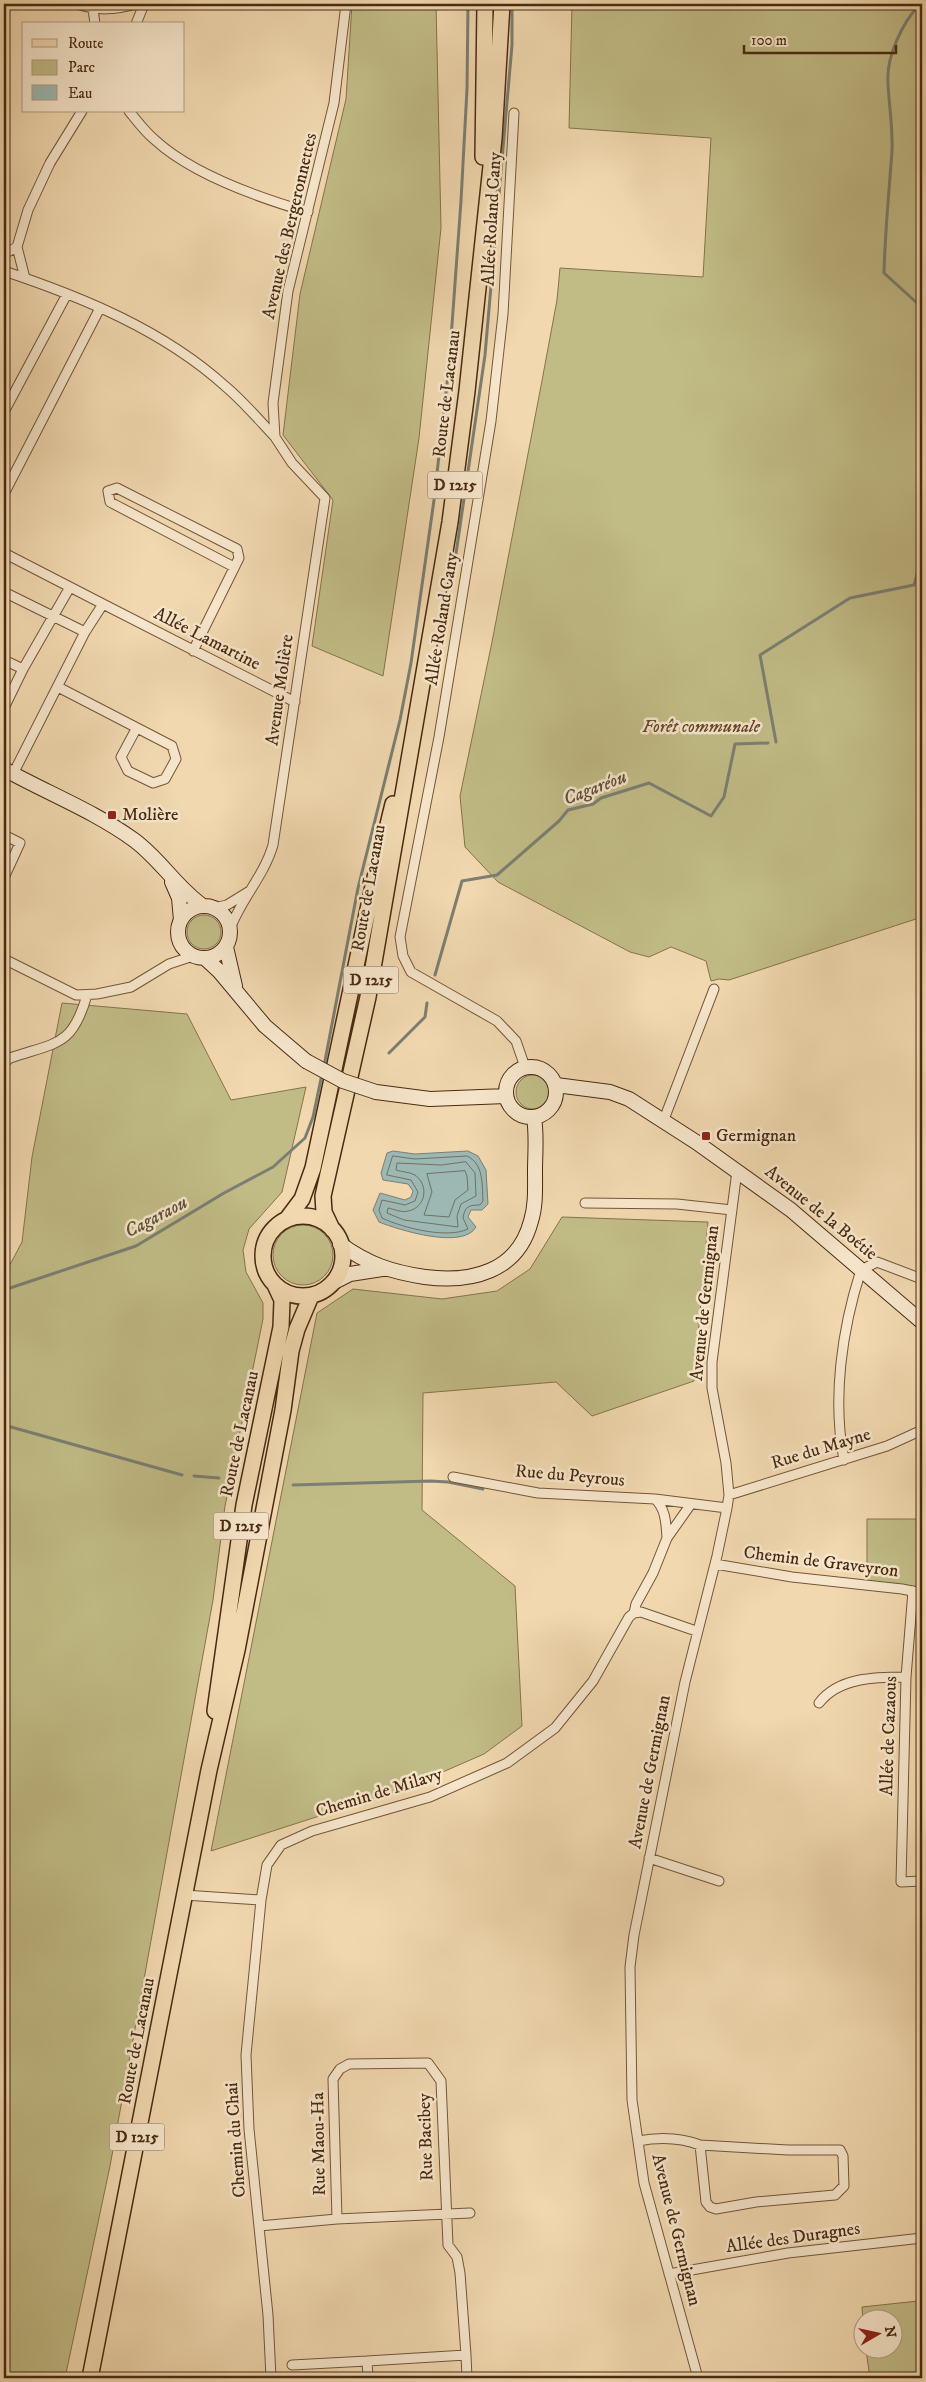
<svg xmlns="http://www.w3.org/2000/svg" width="926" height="2382" font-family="'IM FELL DW Pica',serif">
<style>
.green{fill:#c1bc86;stroke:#85734b}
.water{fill:#9cb8b3;stroke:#7b7f72}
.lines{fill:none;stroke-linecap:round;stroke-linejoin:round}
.shore{stroke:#727162;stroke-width:1}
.stream{stroke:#7b7f72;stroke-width:3}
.minor-casing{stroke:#735638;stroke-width:11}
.secondary-casing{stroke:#492a10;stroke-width:16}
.primary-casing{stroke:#492a10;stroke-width:18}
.minor{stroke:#f6e6cb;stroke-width:9}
.secondary{stroke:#f6e6cb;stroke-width:14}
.primary{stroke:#f1d8af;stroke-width:15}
.secondary-bridge-casing{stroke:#492a10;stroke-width:16;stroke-linecap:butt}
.secondary-bridge{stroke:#f6e6cb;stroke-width:14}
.poi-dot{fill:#8f2418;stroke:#f6e6cb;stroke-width:2}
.labels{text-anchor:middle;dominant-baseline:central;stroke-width:5;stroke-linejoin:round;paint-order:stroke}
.shield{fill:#f6e6cb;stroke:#7d6248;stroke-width:1}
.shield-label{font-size:16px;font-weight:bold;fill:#492a10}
.street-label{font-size:18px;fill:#492a10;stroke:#f6e6cb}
.park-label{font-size:18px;font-style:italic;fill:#614728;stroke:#f6e6cb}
.poi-label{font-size:18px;fill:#492a10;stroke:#f6e6cb;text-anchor:start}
.water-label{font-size:19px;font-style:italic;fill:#5e4e39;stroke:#f6e6cb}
</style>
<rect width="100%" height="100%" fill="#f1d8af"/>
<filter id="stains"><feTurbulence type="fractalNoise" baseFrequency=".004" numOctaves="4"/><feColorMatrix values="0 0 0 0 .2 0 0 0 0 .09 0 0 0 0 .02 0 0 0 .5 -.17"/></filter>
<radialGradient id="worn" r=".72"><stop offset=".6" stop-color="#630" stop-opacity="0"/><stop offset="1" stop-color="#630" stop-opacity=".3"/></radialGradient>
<path class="green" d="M352,4H436L441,228L419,438L383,676L312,646L333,500L283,435L300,294L346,99Z
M572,4H922V917L729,980L719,979L711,981L706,961L671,947L649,957L630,952L498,882L465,847L460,796L492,642L541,386L557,300L560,268L703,277L711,138L569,128Z
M187 932a17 17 0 1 1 34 0a17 17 0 1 1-34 0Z
M62,1003L187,1014L231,1100L306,1087L282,1192L249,1229L243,1250L246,1272L263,1303V1319L225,1506L213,1600L110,2166L65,2378H4V1276L22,1242L32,1157Z
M516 1092a17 17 0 1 1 34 0a17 17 0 1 1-34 0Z
M562,1217L708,1222L694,1381L592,1416L556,1382L423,1393L422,1510L515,1586L522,1726L484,1754L406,1788L211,1851L317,1313L353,1289L442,1299L497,1291L530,1269Z
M273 1255a30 30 0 1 1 60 0a30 30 0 1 1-60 0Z
M867,1519H922V1591L867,1582Z
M918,2301L922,2333V2378H870L866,2350H894V2320H864L863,2323L862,2307Z"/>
<path class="water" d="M393,1151L415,1154L468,1151L478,1156L486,1170L488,1204L482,1210H471L468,1217L476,1227C463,1250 399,1230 379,1222L373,1210L380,1193L405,1200L411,1197L413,1191L408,1184L383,1180L381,1173L387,1153Z"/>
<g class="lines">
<path class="shore" d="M393,1156L415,1159L467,1156C484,1164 482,1185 483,1201L480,1205C469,1205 465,1206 463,1218L468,1229C447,1239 403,1228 382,1218L379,1210L382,1200L405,1205L415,1201L418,1192L411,1180L387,1175Z
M466,1162L475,1173L476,1196L461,1204L457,1216L458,1227L404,1220L387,1213L388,1208C394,1209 401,1213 408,1211C425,1208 430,1186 415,1175C410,1172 402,1172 396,1170L397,1163L441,1165Z
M465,1171L467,1176L468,1190L455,1200L449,1217L424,1215L432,1192L427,1174Z"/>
<path class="stream" d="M920,4C902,23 886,57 888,83C889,106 893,128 892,151C889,192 885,232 884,273L917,303L922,318
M452,581L485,355L512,45V4
M776,742L760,655L850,598L914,585L922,556
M435,975L462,881L497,875L559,821L568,810L593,804L601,798L649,783L711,816L724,797L735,744L768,743
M389,1053L425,1017L427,1003
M324,1066L358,888L400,720L411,663L434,500L449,366L461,201L467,89L468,4
M4,1290L136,1246L224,1193L273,1167L305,1138L313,1117L322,1074
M4,1425L182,1475
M194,1476L219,1478
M293,1485L431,1481L448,1482L483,1489"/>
<defs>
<path id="minor" d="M77,4C98,11 115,10 136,4
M93,9L95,24
M136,24L144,4
M129,111C137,121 145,132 155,140C192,174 260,198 308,212
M514,113L503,314L491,421L439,737L400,937L403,956L411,972L497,1021L516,1041L525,1067
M4,254L17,247
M4,271C82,297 163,330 225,386C243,401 259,420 275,437
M25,278L17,247L28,210L50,163L82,111
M4,412L67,294
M4,494L100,308
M4,553L103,604L85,632L4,592
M103,604L295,702
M193,651L239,558L237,549L117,488L108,491L110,502L234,567
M4,660L23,669
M58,687L172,746L176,759L165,779L153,783L128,771L121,757L136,729
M4,708L23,669L70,587
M13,774L85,632
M4,835L20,843L4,878
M214,908L227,905L248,892
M230,929C241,899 264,876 273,845L325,498L292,463L275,437L273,403L288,291L334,103L346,4
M4,959L76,995L97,994L131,987L169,964L193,956
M4,1063L10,1058C57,1042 72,1047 87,995
M663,1122L714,989
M585,1203L677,1204L732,1210
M844,1460C832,1398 842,1329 861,1270L877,1262L922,1279
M453,1477L538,1493L655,1499L727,1508
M729,1495L887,1446L922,1430
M655,1499C666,1509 666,1524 667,1538
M715,1564L792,1577L902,1589L922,1593
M913,1591L906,1677L901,1882L922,1881
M634,1613L641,1612L696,1631
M819,1703C839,1677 876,1677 906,1677
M649,1858L719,1881
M184,1895L261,1900
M638,2141C659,2137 679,2137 700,2145L706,2202L710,2207L716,2209L756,2202L835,2195L844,2186L843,2156L840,2150H788L700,2145
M337,2219L333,2079L340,2069L349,2064L428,2063L441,2081L448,2245L457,2257L460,2273L466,2355L367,2361
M259,2226L337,2219L470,2213
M669,2274L788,2253L922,2238
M466,2355L467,2378
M292,2365L367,2361L368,2378
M271,2378L268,2315L249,2129L246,2055L261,1900L267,1865L281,1845L312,1831L430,1797L507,1763L555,1728L593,1681L629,1617L634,1613L636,1604L653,1573L667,1538L691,1504
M698,2378L644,2183L632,2100L630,1967L634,1935L685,1682L717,1556L727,1508L729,1495L726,1463L712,1388V1362L737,1171"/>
<path id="secondary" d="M4,769C47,793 94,811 134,840C160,859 177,888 203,906
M172,882L179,898L181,920
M178 932a26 26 0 1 1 52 0a26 26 0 1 1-52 0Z
M226,947L235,986
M206,959L219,971L265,1026L306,1061
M506 1092a25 25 0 1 1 50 0a25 25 0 1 1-50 0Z
M556,1085L610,1092L629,1099L696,1142L791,1210L922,1322
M376,1092L430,1099L506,1096
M340,1244C368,1264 391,1272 425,1277C471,1283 518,1272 531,1221C536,1205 535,1188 535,1171C535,1154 537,1135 534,1118
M332,1283L350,1274L382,1269"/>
<path id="primary" d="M483,157L485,4
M263 1256a40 40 0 1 1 80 0a40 40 0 1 1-80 0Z
M287,1219L302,1199L313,1168L373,886L393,804
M332,1229L324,1212L323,1196L368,997L450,522L467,391L494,138L502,4
M215,1711L244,1505L281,1327L282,1300L275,1285
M90,2378L209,1770L237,1650L283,1410L291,1351L297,1329L311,1296"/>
</defs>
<use href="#minor" class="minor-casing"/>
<use href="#secondary" class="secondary-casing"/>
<use href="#primary" class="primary-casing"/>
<use href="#minor" class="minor"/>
<use href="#secondary" class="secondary"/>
<use href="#primary" class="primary"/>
<defs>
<path id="secondary-bridge" d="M306,1061L343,1081L376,1092"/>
</defs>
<use href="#secondary-bridge" class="secondary-bridge-casing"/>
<use href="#secondary-bridge" class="secondary-bridge"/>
</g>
<g class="poi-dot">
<rect x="107" y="810" width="10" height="10" rx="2.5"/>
<rect x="701" y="1131" width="10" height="10" rx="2.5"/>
</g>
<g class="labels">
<g class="shield">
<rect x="427.5" y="471.5" width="55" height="27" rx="4"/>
<rect x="343.5" y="966.5" width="55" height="27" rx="4"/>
<rect x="213.5" y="1512.5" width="55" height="27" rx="4"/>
<rect x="109.5" y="2123.5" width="55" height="27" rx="4"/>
</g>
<g class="shield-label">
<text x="455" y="485">D 1215</text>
<text x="371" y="980">D 1215</text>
<text x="241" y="1526">D 1215</text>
<text x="137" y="2137">D 1215</text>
</g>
<g class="street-label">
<text transform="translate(492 219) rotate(-87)">Allée Roland Cany</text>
<text transform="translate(290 226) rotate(-77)">Avenue des Bergeronnettes</text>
<text transform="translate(447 394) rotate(-83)">Route de Lacanau</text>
<text transform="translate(442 619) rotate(-81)">Allée Roland Cany</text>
<text transform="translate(207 639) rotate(27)">Allée Lamartine</text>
<text transform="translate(280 690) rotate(-82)">Avenue Molière</text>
<text transform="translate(369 888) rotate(-80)">Route de Lacanau</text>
<text transform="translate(821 1213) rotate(39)">Avenue de la Boétie</text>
<text transform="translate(705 1303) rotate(-84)">Avenue de Germignan</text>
<text transform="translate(240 1434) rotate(-78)">Route de Lacanau</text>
<text transform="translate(821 1449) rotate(-17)">Rue du Mayne</text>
<text transform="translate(570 1476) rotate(5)">Rue du Peyrous</text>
<text transform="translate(821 1562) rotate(7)">Chemin de Graveyron</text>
<text transform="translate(889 1736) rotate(-88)">Allée de Cazaous</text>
<text transform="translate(650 1772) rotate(-79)">Avenue de Germignan</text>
<text transform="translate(379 1793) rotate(-17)">Chemin de Milavy</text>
<text transform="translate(137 2041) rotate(-79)">Route de Lacanau</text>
<text transform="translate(426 2137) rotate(-92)">Rue Bacibey</text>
<text transform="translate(236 2140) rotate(-94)">Chemin du Chai</text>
<text transform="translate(319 2144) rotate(-91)">Rue Maou-Ha</text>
<text transform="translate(676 2230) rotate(76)">Avenue de Germignan</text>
<text transform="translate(793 2238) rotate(-8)">Allée des Duragnes</text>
</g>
<g class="park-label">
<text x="701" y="727">Forêt communale</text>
</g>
<g class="poi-label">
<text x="122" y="815">Molière</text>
<text x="716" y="1136">Germignan</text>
</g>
<g class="water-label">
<text transform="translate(595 788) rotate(-21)">Cagaréou</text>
<text transform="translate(156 1217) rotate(-28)">Cagaraou</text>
</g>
</g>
<rect width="926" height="2382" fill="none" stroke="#f1d8af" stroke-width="20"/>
<rect x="5" y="5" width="916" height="2372" fill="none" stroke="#492a10" stroke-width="2.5"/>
<rect x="10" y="10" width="906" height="2362" fill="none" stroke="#492a10"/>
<rect x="22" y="22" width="162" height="90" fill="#f6e6cb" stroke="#b19b80"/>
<rect x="32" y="39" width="25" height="8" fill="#f1d8af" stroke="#b19b80"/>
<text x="68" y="48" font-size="15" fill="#492a10">Route</text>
<rect x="32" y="60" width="25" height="15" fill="#c1bc86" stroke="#b19b80"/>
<text x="68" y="72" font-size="15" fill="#492a10">Parc</text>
<rect x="32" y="85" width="25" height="15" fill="#9cb8b3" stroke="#b19b80"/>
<text x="68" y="98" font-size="15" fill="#492a10">Eau</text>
<g transform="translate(878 2334) rotate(81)"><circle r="24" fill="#f6e6cb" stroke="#b19b80"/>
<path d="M0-4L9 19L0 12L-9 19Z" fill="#8f2418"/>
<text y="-8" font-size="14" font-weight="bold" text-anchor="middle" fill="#492a10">N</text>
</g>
<path d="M744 45v8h152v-8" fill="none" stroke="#492a10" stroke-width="2.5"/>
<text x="751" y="45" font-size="15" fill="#492a10" stroke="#f6e6cb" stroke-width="4" paint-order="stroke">100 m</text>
<rect width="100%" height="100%" filter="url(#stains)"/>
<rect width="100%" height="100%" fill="url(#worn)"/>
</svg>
